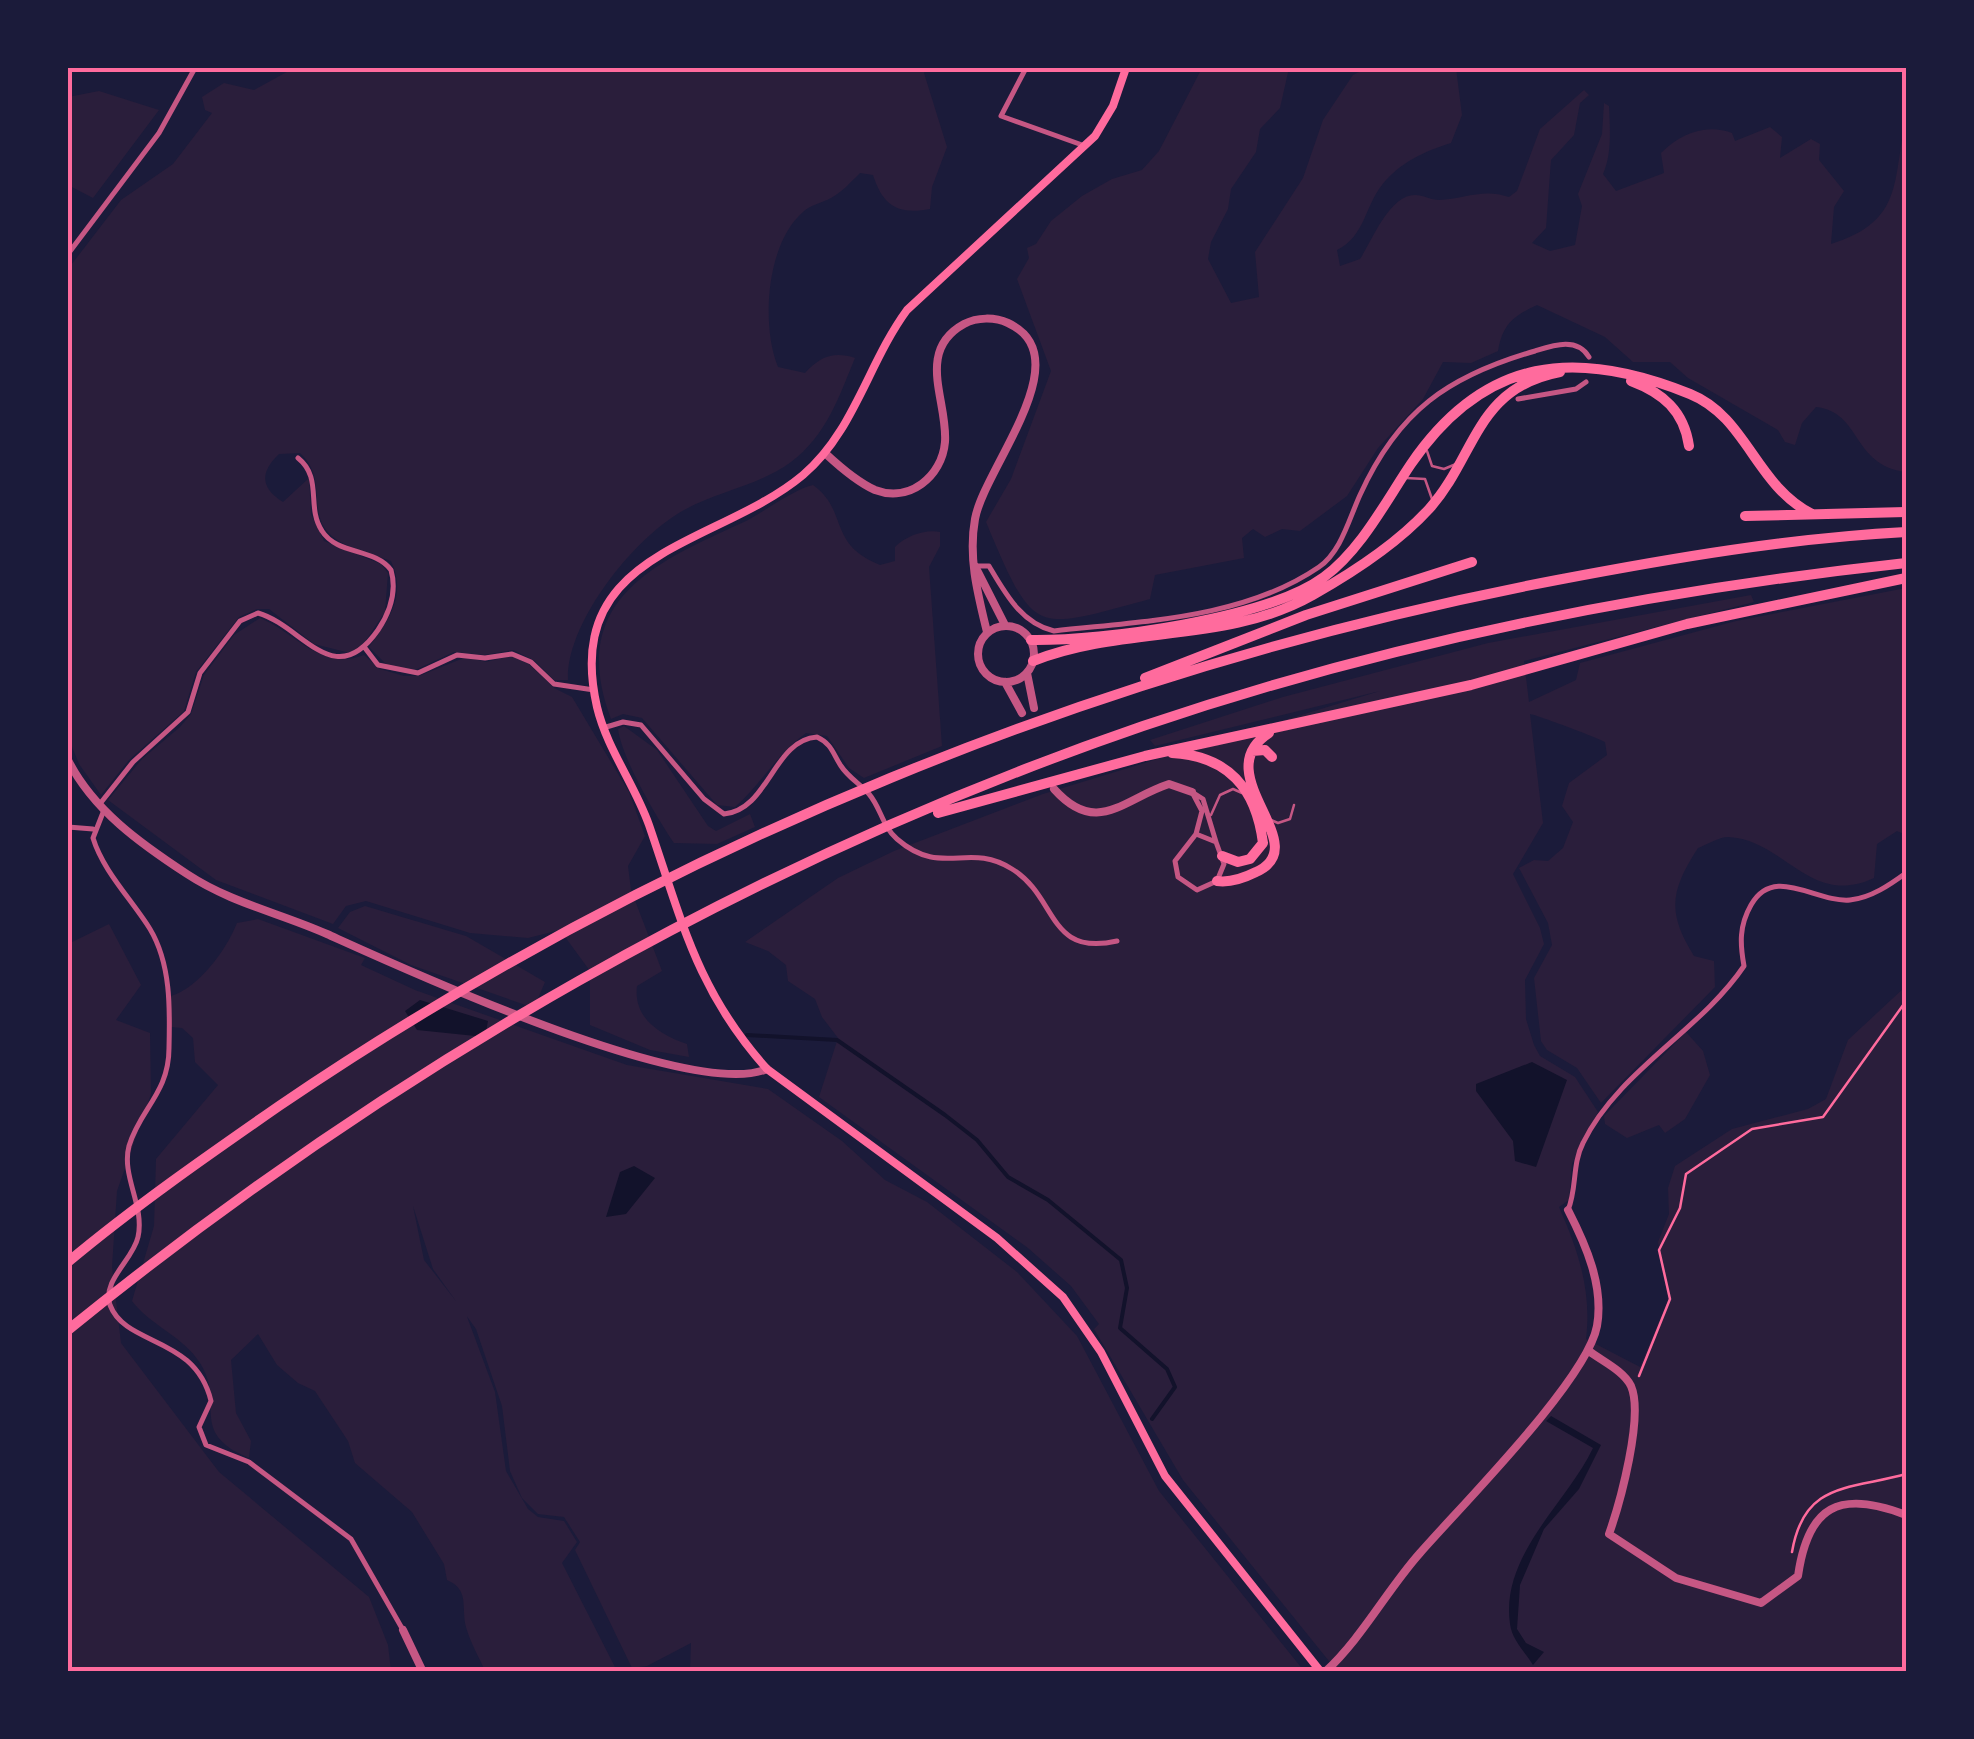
<svg xmlns="http://www.w3.org/2000/svg" width="1974" height="1739" font-family="'Varela Round',sans-serif">
<style>
.green{fill:#2a1e3b}
.water{fill:#12122b}
.lines{fill:none;stroke-linecap:round;stroke-linejoin:round}
.stream{stroke:#12122b;stroke-width:4}
.path{stroke:#ff6b9d;stroke-width:2.5}
.service{stroke:#c65784;stroke-width:2.5}
.minor{stroke:#c65784;stroke-width:5}
.tertiary{stroke:#c65784;stroke-width:8}
.secondary{stroke:#ff6b9d;stroke-width:8}
.motorway{stroke:#ff6b9d;stroke-width:10}
.neatline{fill:none;stroke:#ff6b9d;stroke-width:4}
</style>
<rect width="100%" height="100%" fill="#1b1b3a"/>
<path class="green" d="M294,68H927L924,73L947,147L932,187L930,209C898,215 883,206 873,175L860,173C852,181 841,193 831,198C822,203 810,205 803,212C766,244 761,325 778,367L805,373C820,357 833,351 855,358C839,397 826,436 791,462C760,485 719,491 686,509C636,535 566,622 568,680H554L535,661L513,650L484,655L454,652L415,670L387,665L369,647C389,620 407,595 391,561C373,554 348,549 333,537C305,515 329,479 300,453L279,454C260,472 260,488 283,502L309,478L311,514L324,541L381,564L388,573L385,612L362,646L350,653L314,644L269,609H257L239,617L196,672L184,711L129,760L101,795L79,764L68,737V269L121,200L173,164L212,113L205,110L202,97L224,83L254,90Z
M1202,68H1289L1280,108L1260,129L1256,152L1231,189L1228,209L1211,242L1208,259L1231,303L1259,297L1255,252L1303,178L1323,120L1353,75L1367,68H1456L1462,115L1451,143C1425,151 1399,163 1382,185C1364,208 1365,236 1337,250L1340,266L1360,259C1372,241 1389,195 1415,195C1423,195 1431,200 1439,200C1464,199 1483,188 1509,197L1517,191L1540,129L1584,90L1589,95L1580,103L1574,135L1551,160L1546,228L1532,243L1550,251L1575,245L1582,206L1578,194L1602,134L1604,103L1609,106C1610,129 1612,154 1603,174L1616,191L1664,173L1661,153C1680,134 1706,123 1732,133L1735,141L1770,127L1782,137L1780,158L1811,139L1820,144L1819,160L1844,191L1834,207L1831,244C1905,221 1892,180 1906,119V472C1851,465 1862,412 1816,407L1802,423L1795,445L1785,442L1778,430L1688,378L1670,362H1633L1605,337L1537,305C1514,316 1503,323 1498,351L1471,363L1443,362L1423,399L1378,448L1347,496L1300,531L1282,529L1265,537L1253,529L1242,538L1244,558L1155,575L1150,599C1034,630 1035,639 986,522L1011,479L1051,371L1017,279L1029,258L1027,248L1036,244L1051,221L1082,196L1112,179L1142,170L1159,151Z
M99,91L159,110L93,198L68,185V97Z
M813,485C849,511 827,544 880,565L895,561V547C906,536 925,529 940,532V546L929,567L942,746L864,778L849,768L827,736L806,733C778,753 761,784 735,807L717,805L642,718L623,714L611,719C566,600 656,562 744,522C764,512 794,489 813,485Z
M1906,588V835L1897,831L1877,844L1874,878C1810,908 1784,839 1728,837C1719,837 1706,845 1698,848C1670,891 1667,913 1694,956L1714,961L1715,987L1601,1103L1577,1068L1547,1050L1541,1041L1534,978L1552,945L1548,923L1519,868L1534,860L1548,861L1563,848L1573,822L1562,806L1569,783L1607,755L1605,742C1601,739 1537,715 1530,714L1543,823L1513,874L1540,928L1544,944L1525,980L1526,1019L1534,1045L1540,1056L1575,1077L1598,1112L1572,1164L1569,1200L1559,1207C1578,1250 1592,1291 1586,1339L1640,1367L1668,1300L1658,1242L1669,1214L1668,1188L1675,1166L1732,1129L1808,1109L1826,1099L1848,1040L1906,986V1671H1337L1183,1480L1094,1329L1099,1324L1071,1286L1028,1248L819,1097L838,1038L822,1017L815,999L788,981L786,965L768,951L745,942L838,878L894,851L1043,794L1380,691L1155,746L1150,740L1283,697L1488,643L1751,595L1754,602L1524,661L1529,702L1576,680L1580,663L1736,621Z
M260,618C295,632 321,672 364,655L380,669L404,676H419L466,657L486,662L511,656L529,664L554,688L572,697L629,792L645,836L628,866L631,890L662,971L637,986C633,1018 660,1035 687,1044L689,1057L650,1050L590,1025V971L560,930L528,938L470,933L366,901L346,906L333,924L216,880L108,800L142,759L180,727L191,714L204,675L234,635Z
M624,726L657,750L708,826L716,831L750,814L755,827L717,844L674,843C657,818 622,759 618,729Z
M365,906L466,936L545,982L534,1008L411,965L338,928L350,912Z
M258,919L365,958L361,965L415,990L627,1065L768,1089L842,1141L885,1180L927,1202L1017,1272L1077,1336L1159,1491L1304,1671L690,1672L691,1643L647,1666L632,1668L575,1550L580,1542L564,1517L538,1514L522,1498L510,1471L502,1406L476,1329L433,1269L413,1206L424,1260L466,1314L495,1392L506,1471L528,1509L538,1517L564,1521L577,1542L562,1563L617,1671H485C479,1657 470,1642 466,1627C461,1607 470,1590 447,1580L444,1564L412,1512L355,1463L348,1441L315,1391L298,1383L277,1365L258,1334L231,1360L236,1413L251,1441L249,1458C187,1432 226,1404 200,1363C183,1336 151,1326 132,1301L154,1226L156,1159L218,1085L195,1062L193,1038L182,1028L171,1027V996C198,988 226,951 237,923Z
M109,924L141,985L116,1020L150,1033L151,1094L117,1191L112,1267L121,1343L219,1472L369,1597L388,1645L391,1671L68,1672V944Z
M1686,1032L1703,1051L1710,1075L1685,1119L1665,1133L1659,1125L1627,1138L1605,1124L1604,1116Z"/>
<path class="water" d="M420,1000L488,1021L485,1037L417,1030L405,1011Z
M1532,1062L1567,1080L1536,1167L1515,1161L1513,1141L1476,1091V1084Z
M634,1166L655,1178L626,1214L606,1217L620,1172Z
M1551,1416L1601,1445L1579,1489L1544,1529L1520,1585L1517,1629L1526,1643L1544,1652L1533,1665C1525,1652 1512,1640 1510,1624C1500,1555 1567,1503 1593,1448L1546,1421Z"/>
<g class="lines">
<path class="stream" d="M747,1035L837,1040L945,1115L977,1140L1008,1177L1048,1200L1121,1260L1127,1288L1120,1328L1167,1369L1175,1387L1152,1419"/>
<path class="path" d="M1639,1376L1670,1299L1659,1250L1680,1208L1686,1174L1752,1129L1823,1117L1906,1001
M1792,1552C1804,1481 1850,1490 1906,1474"/>
<path class="service" d="M1427,451L1432,466L1444,469L1456,464
M1406,478L1425,479L1432,499
M1211,815L1220,795L1233,789L1242,793
M1271,820L1278,823L1290,819L1294,805"/>
<path class="minor" d="M1026,68L1001,116L1085,146
M68,254L159,133L195,68
M1518,399L1576,389L1586,382
M976,566H989C1005,593 1021,623 1054,631C1142,621 1243,619 1319,567C1341,552 1349,519 1360,495C1398,411 1448,376 1535,351C1554,345 1577,337 1589,357
M365,648L378,665L418,673L457,655L485,658L512,654L531,662L554,684L594,690
M603,728L623,722L641,725L704,799L724,814C769,810 773,740 817,737C832,744 833,754 841,766C848,777 860,784 869,794C881,808 882,826 897,839C942,878 968,841 1012,869C1058,897 1047,957 1117,941
M1192,792L1203,799L1216,842
M1192,792L1202,811L1196,834
M99,805L133,762L188,712L200,673L240,621L258,613C303,626 334,693 378,630C390,612 397,591 391,570C375,548 337,555 322,531C306,507 323,478 298,458
M104,810L93,838C103,871 132,900 150,929C171,964 170,1009 169,1048C169,1093 140,1109 129,1146C121,1176 145,1206 138,1237C133,1260 102,1280 110,1305C126,1347 195,1335 211,1401L199,1427L206,1445L249,1462L351,1539L403,1630
M68,827L93,829
M1196,834L1216,842L1224,864L1217,881L1197,890L1178,877L1175,861Z
M1568,1210C1577,1189 1572,1164 1583,1143C1618,1071 1700,1031 1744,966C1740,944 1739,926 1751,905C1774,864 1816,903 1850,900C1871,898 1891,884 1906,873"/>
<path class="tertiary" d="M826,454C840,467 857,482 875,490C909,503 942,477 945,442C948,401 915,351 964,324C977,317 995,317 1008,323C1082,357 984,468 975,519C968,558 978,595 987,632
M975,566L1005,625
M978 654a28 28 0 1 1 56 0a28 28 0 1 1-56 0Z
M1027,673L1034,708
M1005,682L1022,713
M68,760C93,810 141,844 187,874C231,903 280,913 327,934C407,970 691,1101 767,1069
M1054,789C1097,837 1123,799 1169,784L1192,792
M1589,1351C1602,1361 1624,1371 1631,1386C1644,1416 1620,1503 1609,1534L1676,1578L1761,1603L1798,1576C1808,1506 1839,1489 1906,1515
M403,1630L423,1672
M1325,1672C1362,1638 1387,1590 1420,1553C1460,1507 1587,1380 1597,1326C1604,1286 1586,1245 1568,1210"/>
<path class="secondary" d="M1126,68L1113,106L1095,136L907,310C868,363 854,432 803,475C717,547 561,549 597,707C607,749 635,785 649,825C682,921 697,991 767,1069L997,1238L1063,1297L1101,1352L1165,1476L1321,1672"/>
<path class="motorway" d="M1631,381C1663,393 1684,411 1689,446
M1745,516L1906,512
M1031,640C1103,641 1267,619 1324,577C1361,550 1386,501 1411,464C1485,356 1576,348 1690,394C1747,417 1755,485 1812,514
M1033,661C1123,625 1227,644 1313,595C1352,573 1398,543 1429,509C1476,457 1475,388 1560,372
M1145,678L1306,615L1472,562
M1252,751L1265,750L1272,757
M1172,753C1228,756 1256,788 1263,843L1250,859L1238,862L1222,856
M938,813L1145,756L1471,685L1687,624L1906,578
M1217,881C1231,883 1244,878 1256,872C1317,845 1205,774 1269,733
M68,1262C135,1206 207,1156 279,1106C663,845 1101,667 1557,580C1673,558 1789,538 1906,532
M68,1330C388,1070 752,860 1143,726C1390,642 1648,591 1906,563"/>
</g>
<rect width="1974" height="1739" fill="none" stroke="#1b1b3a" stroke-width="140"/>
<rect x="70" y="70" width="1834" height="1599" class="neatline"/>
</svg>
